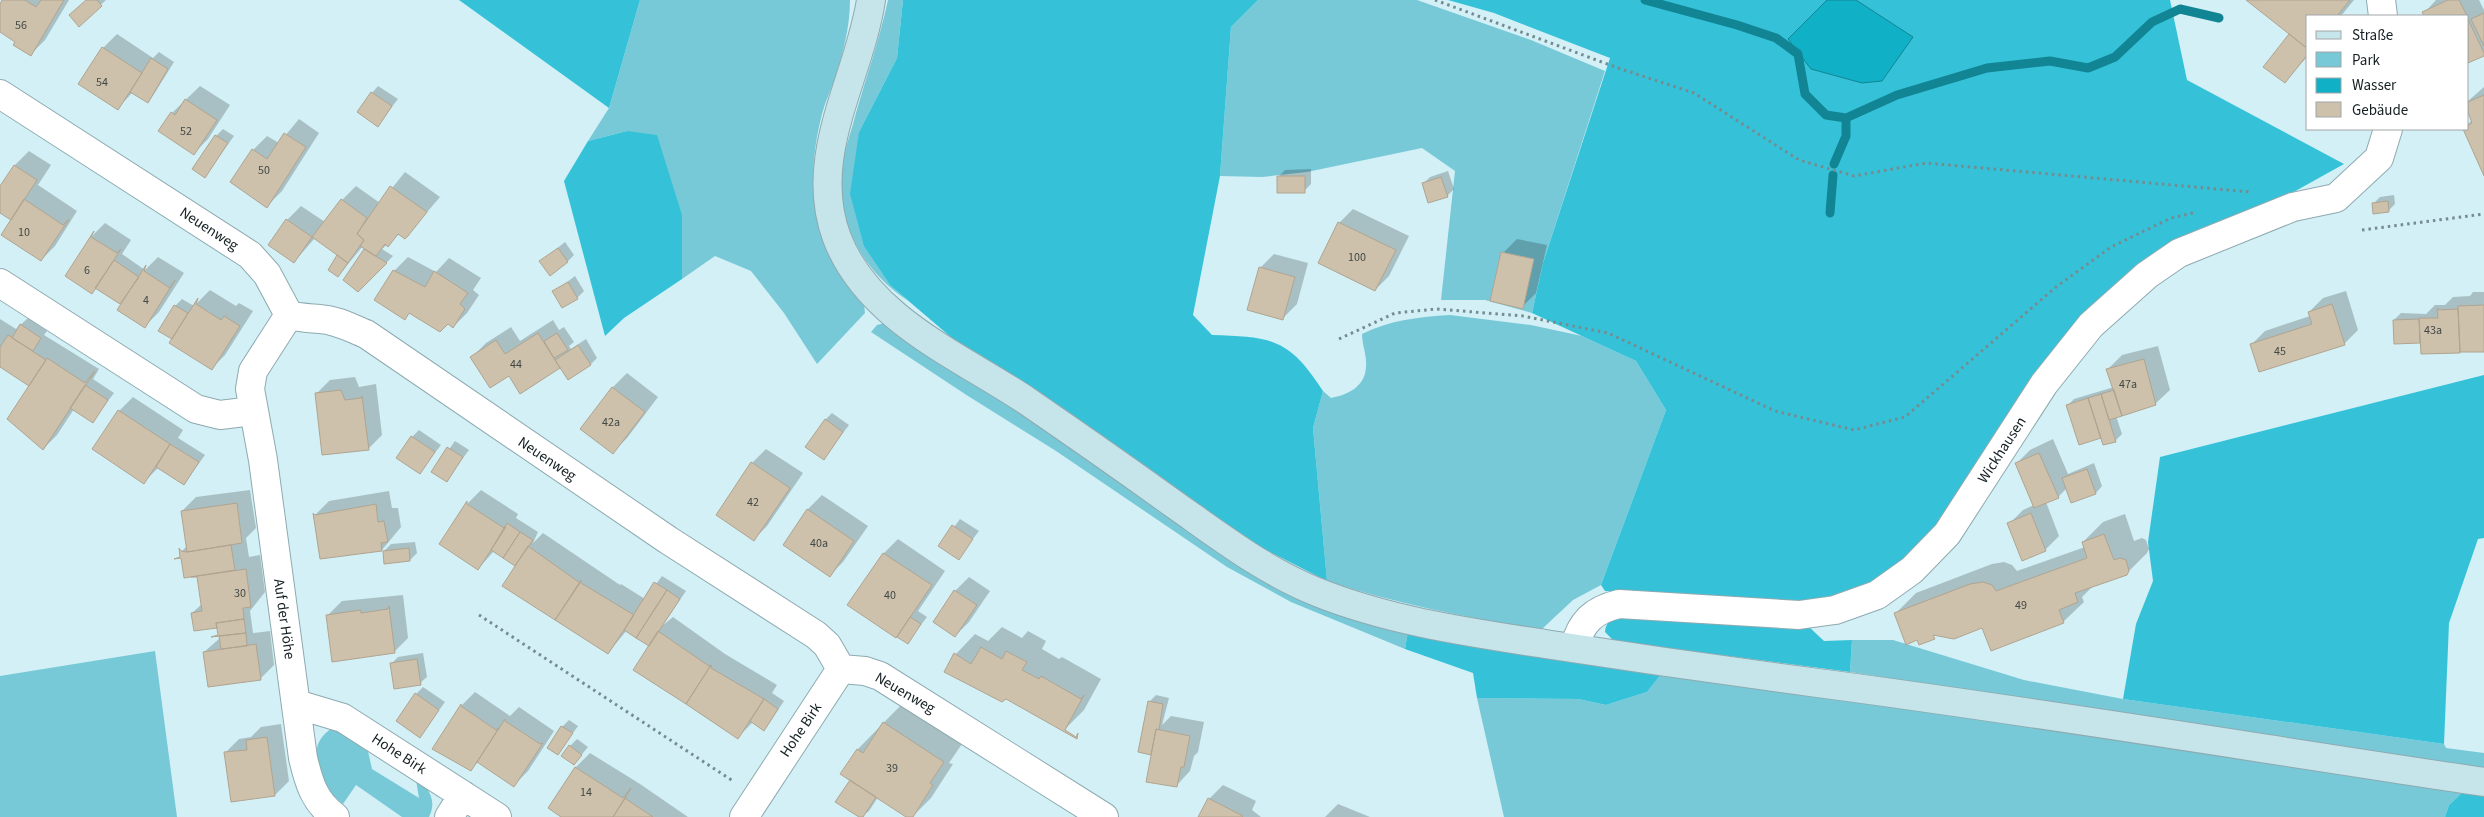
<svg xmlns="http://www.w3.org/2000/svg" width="2484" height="817" font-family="'Source Sans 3',sans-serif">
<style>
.green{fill:#77c9d8}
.forest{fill:#35c2d9}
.water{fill:#10b0c6;stroke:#128595}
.shadow{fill:#0003}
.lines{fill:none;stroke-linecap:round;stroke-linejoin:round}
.stream{stroke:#128595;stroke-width:9}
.building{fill:#cdc1ac;stroke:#b0a490}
.street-casing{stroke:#8eaab0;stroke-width:30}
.secondary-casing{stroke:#8eaab0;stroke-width:30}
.path{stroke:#768b90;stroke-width:3;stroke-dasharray:2.5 4;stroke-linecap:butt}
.street{stroke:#fff;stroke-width:28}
.secondary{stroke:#c5e5eb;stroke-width:28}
.labels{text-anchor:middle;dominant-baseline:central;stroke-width:5;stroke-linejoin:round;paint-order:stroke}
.number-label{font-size:12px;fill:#434845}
.street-label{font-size:15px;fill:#152023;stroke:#fff}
</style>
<rect width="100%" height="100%" fill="#d2f0f6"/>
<path class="green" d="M640,0H850C850,27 843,53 835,78C831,90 825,102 822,114C803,189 814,245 864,305L865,313L817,364L784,313L751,271L715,256L682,279V215L627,131L588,141L609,108Z
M888,0H903L897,58L859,132L891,286L908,301C862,270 835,222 842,165C844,152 849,138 853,124C864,83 879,42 888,0Z
M1258,0H1417L1531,40L1605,71L1543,263L1532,313L1485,300H1441L1455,171L1422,148L1307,172L1262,177L1220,176L1231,27Z
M1450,315L1531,325L1582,336L1636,361L1666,410L1601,585L1573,600L1543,628H1526C1459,615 1392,603 1327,581L1313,428L1323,391L1331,398C1348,395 1366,386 1366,366C1367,355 1362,345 1362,334C1390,320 1419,317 1450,315Z
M885,323L1088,459L1408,631L1405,649L1291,602L1227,567L1056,451L968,396L871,332L877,325Z
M1852,640H1893L2024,680L2123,699L2444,744L2446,748L2484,753V770L1850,672Z
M155,651L177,817H0V676Z
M1662,673L1887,704L2464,791L2449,805L2445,817H1504L1477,698L1578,699L1606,705L1647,692Z
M333,728L366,742L372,769L419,798L415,774C427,787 438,799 429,817H402L356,785L343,804C320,788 301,745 333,728Z"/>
<path class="forest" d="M459,0H640L609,108Z
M903,0H1258L1231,27L1220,176L1193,315L1212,335C1272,337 1289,338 1323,391L1313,428L1327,581L1254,544L959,344L891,286L864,246L850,194L859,132L897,58Z
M1448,0H2170L2187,80L2344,164L2249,217L2140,270L2034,378L1936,526L1903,560L1868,586L1817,602L1605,591L1601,585L1666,410L1636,361L1532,313L1543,263L1610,58L1494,13Z
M627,131L657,135L682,215V279L624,318L605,336L564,181L588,141Z
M2484,375V538L2478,539L2449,623L2444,744L2123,699L2136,624L2153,581L2148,542L2160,457Z
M1628,613L1807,625L1824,641L1852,640L1850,672L1614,641L1605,632C1606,619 1617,617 1628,613Z
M1408,631L1662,673L1647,692L1606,705L1578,699L1477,698L1473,673L1405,649Z
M2464,791L2484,794V817H2445L2449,805Z"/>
<path class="water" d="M1827,0H1856L1913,37L1882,81L1862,83L1811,69L1788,39Z"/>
<path class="shadow" d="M4,0H69L45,40L31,54L17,41L0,31V6Z
M87,0H106L79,25Z
M2248,0H2354L2341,16H2308V56L2285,81L2265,66L2291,34Z
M2436,0H2479L2484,10V54L2468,62V16H2425L2424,13Z
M117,34L153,58L159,52L174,62L154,94L148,101L133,92L117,109L103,48Z
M200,86L230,105L208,139L194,153L172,113Z
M378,86L398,99L378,125L372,93Z
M2484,87V174L2464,129H2468V124L2472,120L2468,109V101Z
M299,119L319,133L282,191L268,205L253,150L267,136L279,143Z
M223,129L234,136L205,176L216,136Z
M29,151L51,165L38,185L77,211L55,246L41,260L13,220L0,211V188L15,165Z
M1311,169V184L1304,191L1278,177L1285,170Z
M1448,171L1454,189L1447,196L1423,184L1430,177Z
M405,172L440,197L405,238L399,234L382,249L393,256L365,285L344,280L366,248L363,246L338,276L339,255L315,238L294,262L270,245L287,220L301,206L325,222L342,200L356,186L380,203Z
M2394,195L2395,204L2388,211L2373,204L2380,197Z
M1353,209L1409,236L1389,276L1375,290L1339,223Z
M105,223L131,240L122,254L145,270L158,257L184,273L159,312L145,326L125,298L120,303L97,287L66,276L91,237Z
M1517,239L1547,245L1536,293L1522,307L1503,253Z
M565,242L574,255L567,262L541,261Z
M1274,254L1308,263L1297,304L1283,318L1260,268Z
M408,257L436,272L449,258L481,278L473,290L479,295L467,313L453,327L448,323L410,312L404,318L394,271Z
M575,276L584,291L577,298L554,292Z
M210,290L236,306L239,303L253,311L225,355L211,369L173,338L175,306L182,299L194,306Z
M2346,291L2358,330L2344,344L2251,345L2265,331L2310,316L2309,312L2323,298Z
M2473,292H2484V350L2422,352V340L2420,342L2394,320L2401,313L2426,314L2435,305H2445L2453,297L2470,296Z
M28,318L47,331L44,335L99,369L93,379L114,393L93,421L74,409L57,435L43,449L30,385L0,366V319L16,329Z
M553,320L559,330L564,327L574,342L569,346L571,349L586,339L597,358L590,365L560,367L521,392L509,374L472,357L486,343L511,327L520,341Z
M2158,346L2170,390L2155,404L2116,416L2122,434L2115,441L2101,437L2067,406L2074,399L2114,387L2108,369L2122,355Z
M627,373L658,397L627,438L613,452L582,429L613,387Z
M355,377L359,387L376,384L382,435L368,449L316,394L330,380Z
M133,397L183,430L178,438L205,455L184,484L159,467L144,482L119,411Z
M832,413L849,425L824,458L825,420Z
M419,430L441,445L420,472L412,437Z
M2053,439L2068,474L2094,463L2102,486L2096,493L2067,488L2058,497L2046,502L2059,536L2045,550L2009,524L2023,510L2034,505L2016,464L2030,450Z
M455,441L469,450L446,481L433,472Z
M766,449L803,473L767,526L753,540L752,463Z
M250,490L256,528L246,538L249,557L260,555L265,592L250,611L253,633L270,631L274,665L260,679L204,652L220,638L218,626L192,613L202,604L199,575L181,552L187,546L182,511L196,497Z
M481,490L518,514L516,518L538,532L533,543L543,533L620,585L621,584L645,599L662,576L686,591L662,626L673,617L725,654L777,685L772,693L784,701L770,722L764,729L753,722L738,737L650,645L627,630L608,653L520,561L494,551L478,569L467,504Z
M389,491L392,508H398L401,527L382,550L315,515L329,501Z
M822,495L868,526L843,562L829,576L784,545L808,509Z
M2125,514L2134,541L2142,538L2146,540L2149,549L2147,553L2126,574L2093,586L2082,597L2084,602L2063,622L1983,626L1938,634L1920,643L1895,614L1916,593L1992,564L2004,562L2012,565L2017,571L2085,547L2083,542L2103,522Z
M960,519L979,531L958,558L940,546Z
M898,539L945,571L918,611L927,617L908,642L849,605L884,553Z
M415,542L417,553L410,560L384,551L391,544Z
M969,577L990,591L969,622L955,636V591Z
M403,595L408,638L394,652L328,615L342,601Z
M1002,627L1022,638L1028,631L1046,641L1042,649L1059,659L1062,657L1101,679L1084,710L1064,730L955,655L975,634L988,641Z
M423,653L427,677L420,683L391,664L398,657Z
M423,687L445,702L420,736L416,694Z
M475,692L510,716L519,707L554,731L528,771L514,785L478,762L470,770L461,706Z
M1156,695L1169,698L1162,725L1171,716L1204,722L1198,752L1194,756L1190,771L1176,786L1153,751L1150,754L1149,702Z
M904,702L964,741L949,763L953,764L931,798L912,817L878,797L869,811L861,817L851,780L842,773L858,749Z
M569,720L578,726L558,754L562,727Z
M281,724L289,781L275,795L225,753L239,739L251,737L261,727Z
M577,739L588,747L574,764L570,746Z
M590,753L640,784L688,817H564L550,808L576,767Z
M1223,785L1256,801L1252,810L1261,817H1200L1209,799Z
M1338,804L1370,817H1325Z"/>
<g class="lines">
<path class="stream" d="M1645,0L1737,25L1776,38L1798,54L1805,94L1826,115L1846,118L1897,95L1987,68L2050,61L2088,68L2115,57L2152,22L2180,9L2219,18
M1834,164L1846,136V118
M1830,213L1833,175"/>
</g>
<path class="building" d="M2,0H25L36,7L41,0H64L31,56L13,45L15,42L0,32V4Z
M86,0H97L102,6L79,27L69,15Z
M2246,0H2350L2337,16H2308V49Z
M2448,0H2459L2467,16H2424L2422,12Z
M2484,13V46L2471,19Z
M2468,19L2484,53V56L2468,63Z
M2289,34L2308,49V54L2285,83L2263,67Z
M102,47L142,73L118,110L78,84Z
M151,58L168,69L148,103L130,92Z
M371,92L392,106L378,127L357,112Z
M2484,95V176L2463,129H2468V125L2472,123L2468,112V102Z
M185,99L217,120L194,155L158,131L171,112L175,115Z
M284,133L306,147L267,208L230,182L252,149L267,159Z
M215,135L228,143L205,178L192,169Z
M14,165L37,180L11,220L0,213V186Z
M1277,176H1305V193H1277Z
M1441,177L1448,197L1428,203L1422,183Z
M390,186L427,212L408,236L405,239L398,234L388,247L385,244L376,256L360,246L364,240L357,234Z
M24,199L63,225L69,219L41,261L1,235Z
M341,199L367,218L357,234L364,240L348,263L312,237Z
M2388,201L2389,212L2373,214L2372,203Z
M286,219L312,237L294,263L268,245Z
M1338,222L1396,250L1375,291L1318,263Z
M94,231L91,237L117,253L121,249L92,294L65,276Z
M558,248L568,262L550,276L539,261Z
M364,249L387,263L358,292L343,280Z
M1501,252L1534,259L1523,309L1490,301Z
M337,255L348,263L338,277L328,270Z
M114,260L139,277L120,304L95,288Z
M146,265L144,271L170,288L175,280L145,328L117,310Z
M1259,267L1295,277L1283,320L1247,310Z
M393,270L425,287L434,271L468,293L460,304L465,309L453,328L448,324L440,332L409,313L405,320L374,300Z
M568,282L578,299L562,308L552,291Z
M198,298L196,304L221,320L224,316L240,326L212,370L169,343Z
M2332,304L2345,345L2259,372L2250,344L2312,324L2308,312Z
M174,305L188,313L172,339L158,331Z
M2484,305V352H2460L2458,306Z
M2437,308L2439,310L2458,309L2460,353L2421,354L2419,318H2438Z
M2419,319L2420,343L2394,344L2393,320Z
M20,324L41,338L33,351L12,338Z
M538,333L560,368L520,394L509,376L490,388L470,357L496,340L505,354Z
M557,333L568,350L554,358L544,341Z
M8,335L46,360L29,386L0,367V347Z
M578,345L591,365L568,380L555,360Z
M47,358L85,383L95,371L43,450L7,419Z
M2144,359L2156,405L2122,416L2106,369Z
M85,385L108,400L93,423L70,408Z
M612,387L645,412L613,454L580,429Z
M341,390L345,400L361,398L362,396L369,450L322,455L315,393Z
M2114,390L2122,416L2109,420L2101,394Z
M2101,394L2116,442L2103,445L2088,398Z
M2088,398L2101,438L2079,445L2066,405Z
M118,410L170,444L144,484L92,449Z
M825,419L843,432L824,460L805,447Z
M411,436L435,452L420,474L396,458Z
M170,444L199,462L184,485L156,467Z
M447,447L463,457L447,482L431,472Z
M2039,453L2059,498L2034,508L2015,463Z
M751,462L790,488L754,541L716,515Z
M2087,469L2096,494L2071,503L2062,478Z
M467,501V504L504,528L506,527L478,570L439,544Z
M237,503L242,543L187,552L181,511Z
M376,504L378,522L384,521L388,542L381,543L382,551L320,559L313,513L315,515Z
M807,509L854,541L830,577L783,545Z
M2031,513L2046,551L2022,561L2007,523Z
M507,523L520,532L503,558L491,550Z
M952,525L973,539L959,560L938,546Z
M520,532L533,540L515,566L503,558Z
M2104,534L2114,560L2120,558L2126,560L2129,571L2127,575L2075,593L2078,602L2059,610L2064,623L1991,651L1982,628L1954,639L1933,635L1935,639L1919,645L1917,640L1906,645L1894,613L1970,584L1983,582L1992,585L1996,591L2087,558L2082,542Z
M231,545L235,570L184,578L181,558L174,559L180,557L179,548L181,551L187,552Z
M528,546L580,583L555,620L502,586Z
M409,548L410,561L384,564L383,551Z
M883,553L932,585L896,638L847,605Z
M246,569L251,607L243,608L244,619L216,623L217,628L194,631L191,613L202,611L197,577H191Z
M581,580V583L634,615L608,654L555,620Z
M654,582L667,590L636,638L624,630Z
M667,590L680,599L649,646L636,638Z
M954,590L977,605L955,637L933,622Z
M389,606L395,653L332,662L326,615L361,610V613L388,609Z
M910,617L921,624L908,644L897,637Z
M244,619L246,633L211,637L218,635L216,623Z
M658,631L709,666L711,665L686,704L633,670Z
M246,633L247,646L221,649L219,636Z
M256,644L261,680L208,687L203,652Z
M981,647L1002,659L1006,651L1027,662L1022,670L1039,679L1041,676L1081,699L1084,695L1065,730L1076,737L1078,733L1077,739L1006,699L1002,702L944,672L954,653L971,664Z
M417,659L421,685L394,689L390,663Z
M711,665V668L764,699L738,739L686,704Z
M415,693L439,710L420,738L396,721Z
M764,699L778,709L764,731L750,721Z
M1148,701L1163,704L1159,730L1156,729L1151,755L1138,752Z
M461,704V706L496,730L499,728L471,771L432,749Z
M505,719V721L540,744L543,743L514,787L477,762Z
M883,722L944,762L930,783L933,785L913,817H906L840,774L857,749L863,753Z
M561,726L573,733L558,755L547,748Z
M1156,729L1190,736L1184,767H1181L1177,787L1146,782Z
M267,737L275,796L231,802L224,752L247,750L246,740Z
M569,745L582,755L574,765L561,756Z
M575,767L623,798L631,788L613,817H561L548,808Z
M850,780L876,797L863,817H859L835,802Z
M626,797V799L653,817H613Z
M1208,798L1243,816L1242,817H1198Z"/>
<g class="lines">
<defs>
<path id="street" d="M2381,0L2383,16
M0,94L250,255L267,274L289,315C300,318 309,318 320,319C337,320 351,328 366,334L668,540L816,635L827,645L841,669L865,671L880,676L1104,817
M0,283L196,409L220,415L253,411
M289,315L253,371L250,389L263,460L303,758C309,783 314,801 335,817
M1574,648C1581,622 1593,610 1619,604L1799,615L1835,610L1877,595L1912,570L1947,534L2044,384L2091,325L2147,275L2179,253L2293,207L2336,198L2379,158L2388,129
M296,704L343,718L497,817
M449,817L463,795
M744,817L841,669"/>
<path id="secondary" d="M871,0C859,79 806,156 837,238C868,319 960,356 1027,401C1078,436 1128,471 1178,507C1222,538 1265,571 1317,592C1389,621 1468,632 1545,644C1636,658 1727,671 1818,683C2040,712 2262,749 2484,782"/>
</defs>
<use href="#street" class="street-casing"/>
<use href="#secondary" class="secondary-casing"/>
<path class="path" d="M1435,0L1618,68L1694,93L1799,160L1854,176L1926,163L2251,192
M2362,230L2484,214
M1339,339L1395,313L1437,309L1523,316L1608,333L1775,411L1854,430L1905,417L2056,287L2111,247L2171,218L2193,213
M479,615L733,781"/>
<use href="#street" class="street"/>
<use href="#secondary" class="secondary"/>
</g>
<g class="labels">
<g class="number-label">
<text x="21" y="25">56</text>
<text x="102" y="82">54</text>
<text x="186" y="131">52</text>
<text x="264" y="170">50</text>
<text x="24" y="232">10</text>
<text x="1357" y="257">100</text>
<text x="87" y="270">6</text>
<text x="146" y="300">4</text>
<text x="2433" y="330">43a</text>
<text x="2280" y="351">45</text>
<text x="516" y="364">44</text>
<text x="2128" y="384">47a</text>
<text x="611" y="422">42a</text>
<text x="753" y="502">42</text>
<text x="819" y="543">40a</text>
<text x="240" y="593">30</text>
<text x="890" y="595">40</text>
<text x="2021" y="605">49</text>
<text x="892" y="768">39</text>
<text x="586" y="792">14</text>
</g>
<g class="street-label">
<text transform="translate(209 229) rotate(33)">Neuenweg</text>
<text transform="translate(2002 450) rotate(-57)">Wickhausen</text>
<text transform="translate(547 459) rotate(34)">Neuenweg</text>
<text transform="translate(284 619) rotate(82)">Auf der Höhe</text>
<text transform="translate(905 693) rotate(30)">Neuenweg</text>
<text transform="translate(801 730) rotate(-56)">Hohe Birk</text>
<text transform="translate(399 754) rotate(33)">Hohe Birk</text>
</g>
</g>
<rect x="2306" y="15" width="162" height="115" fill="#ffffff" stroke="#a1a6a7"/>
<rect x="2316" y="31" width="25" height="8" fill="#c5e5eb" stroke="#a1a6a7"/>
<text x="2352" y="40" font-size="15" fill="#152023">Straße</text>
<rect x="2316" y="52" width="25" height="15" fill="#77c9d8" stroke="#a1a6a7"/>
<text x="2352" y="65" font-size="15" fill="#152023">Park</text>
<rect x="2316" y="78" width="25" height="15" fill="#10b0c6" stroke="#a1a6a7"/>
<text x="2352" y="90" font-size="15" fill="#152023">Wasser</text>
<rect x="2316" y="102" width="25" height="15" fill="#cdc1ac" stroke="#a1a6a7"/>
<text x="2352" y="115" font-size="15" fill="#152023">Gebäude</text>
</svg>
